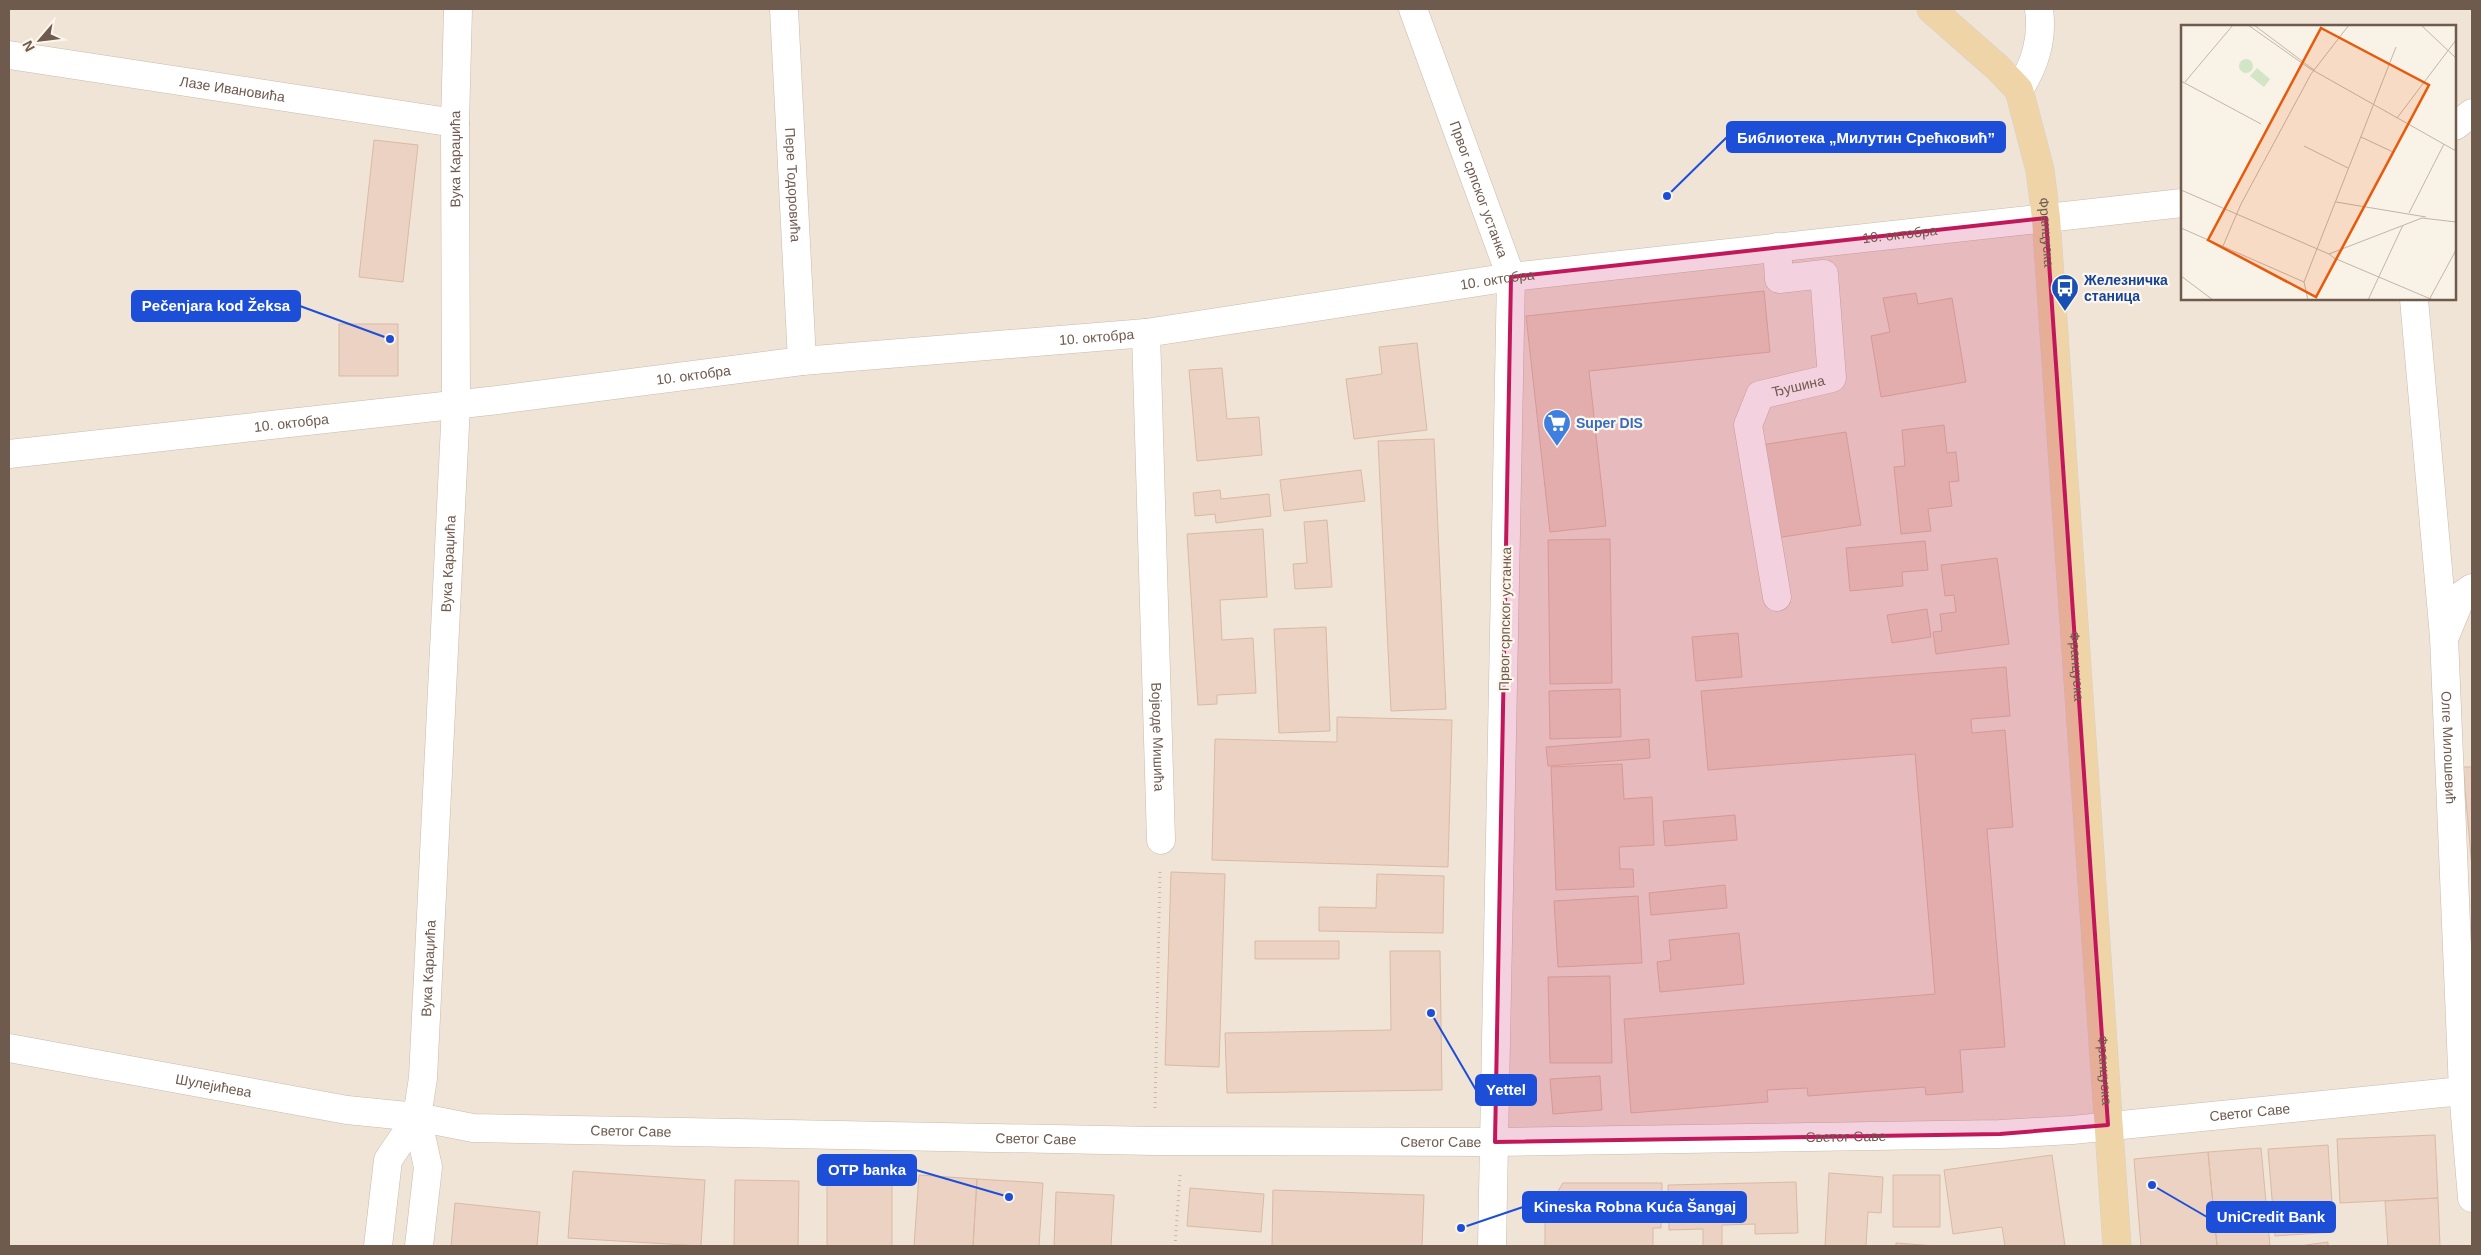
<svg xmlns="http://www.w3.org/2000/svg" width="2481" height="1255" font-family="Arial,sans-serif">
<style>
.residential{fill:#f0e4d6;fill-rule:evenodd}
.building{fill:#ebd2c2;stroke:#dbb9a4}
.lines{fill:none;stroke-linecap:round;stroke-linejoin:round}
.minor-casing{stroke:#c9baae;stroke-width:29}
.major-casing{stroke:#d7d1cd;stroke-width:29}
.path{stroke:#cfb5a5;stroke-width:3;stroke-dasharray:1 4;stroke-linecap:butt}
.minor{stroke:#fff;stroke-width:28}
.major{stroke:#efd4a7;stroke-width:28}
.marked{fill:#c2185b;fill-opacity:0.2;stroke:#c2185b;stroke-width:4;stroke-linejoin:round}
.labels{text-anchor:middle;dominant-baseline:central;stroke-width:4.5;stroke-linejoin:round;paint-order:stroke}
.street-label{font-size:14px;fill:#6f5a4e;stroke:#fcf6ec}
.transit-label{font-size:14px;font-weight:bold;fill:#164399;stroke:#fcf6ec;text-anchor:start}
.shop-label{font-size:14px;font-weight:bold;fill:#366cbe;stroke:#fcf6ec;text-anchor:start}
.inset-road{fill:none;stroke:#c2b5a9;stroke-width:1}
.view{fill:#e8590c;fill-opacity:0.15;stroke:#e8590c;stroke-width:2.5}
.inset-edge{fill:none;stroke:#6f5a4e;stroke-width:2.5}
.leader{fill:none;stroke:#1d4ed8;stroke-width:2}
.callout-dot{fill:#1d4ed8;stroke:#fcf6ec;stroke-width:2}
.callout{fill:#1d4ed8;stroke:#1d4ed8;stroke-width:2}
.callout-label{font-size:15px;text-anchor:middle;font-weight:bold;fill:#fff}
</style>
<rect width="100%" height="100%" fill="#f9f2e6"/>
<path class="residential" d="M9,9H2472V1246H9ZM2182,26H2455V299H2182Z"/>
<path class="building" d="M374,140L418,145L403,282L359,277Z
M1764,291L1770,352L1589,371L1606,526L1550,532L1526,316Z
M1916,293L1918,304L1952,298L1966,382L1881,397L1871,336L1890,332L1883,298Z
M339,324H398V376H339Z
M1417,343L1427,430L1354,439L1346,379L1382,374L1379,347Z
M1222,368L1227,419L1259,417L1262,455L1197,461L1189,370Z
M1944,425L1947,453L1956,452L1959,481L1949,482L1952,506L1928,509L1931,531L1901,534L1894,467L1905,466L1902,430Z
M1846,432L1861,525L1776,538L1761,445Z
M1434,439L1446,709L1391,711L1378,441Z
M1361,470L1365,501L1284,511L1280,480Z
M1220,490L1221,499L1269,494L1271,516L1216,523L1215,514L1195,516L1193,493Z
M1327,520L1332,587L1295,589L1293,564L1307,563L1304,522Z
M1263,529L1267,597L1220,600L1222,640L1253,638L1256,693L1217,695V704L1198,705L1187,534Z
M1610,539L1612,683L1550,684L1548,540Z
M1925,541L1928,570L1902,572L1903,586L1850,591L1846,548Z
M1997,558L2009,644L1936,654L1933,632L1942,631L1940,614L1956,612L1954,595L1945,596L1941,565Z
M1927,609L1931,637L1892,643L1887,615Z
M1326,627L1330,731L1279,733L1274,629Z
M1738,633L1742,677L1696,681L1692,637Z
M2006,667L2010,716L1971,719L1972,733L2005,730L2013,827L1987,829L2005,1047L1960,1050L1963,1092L1926,1095L1925,1087L1808,1096L1807,1088L1767,1090L1768,1102L1631,1113L1624,1019L1935,994L1915,754L1708,770L1701,691Z
M1620,689L1621,737L1550,739L1549,691Z
M1337,717L1452,720L1448,867L1212,860L1215,739L1337,742Z
M1649,739L1650,758L1548,766L1546,747Z
M1622,764L1624,799L1652,797L1654,845L1619,847L1620,869H1633L1634,887L1556,890L1551,767Z
M2463,767H2472V868Z
M1735,815L1737,840L1665,846L1663,821Z
M1171,872L1225,874L1219,1067L1165,1065Z
M1377,874L1444,876L1443,933L1319,931V907L1376,908Z
M1725,885L1727,908L1651,915L1649,893Z
M1638,896L1642,963L1558,967L1554,901Z
M1739,933L1744,984L1660,992L1657,962L1671,960L1669,940Z
M1255,941H1339V959H1255Z
M1390,951H1440L1442,1090L1227,1093L1225,1033L1391,1030Z
M1610,976L1612,1063H1550L1548,977Z
M1600,1076L1602,1110L1553,1114L1550,1079Z
M2435,1135L2438,1198L2340,1203L2337,1139Z
M2328,1145L2334,1232L2275,1236L2268,1149Z
M2261,1148L2270,1246H2217L2208,1152Z
M2208,1152L2217,1246H2141L2134,1159Z
M2052,1155L2065,1246H2005L2002,1227L1953,1234L1944,1170Z
M573,1171L705,1180L701,1246L568,1238Z
M1829,1173L1883,1177L1881,1213L1868,1212L1866,1246H1825Z
M919,1175L977,1179L973,1246H914Z
M1893,1175H1940V1227H1893Z
M977,1179L1043,1183L1039,1246H973Z
M735,1180L799,1181L798,1246H734Z
M827,1181L892,1182V1246H827Z
M1796,1182L1798,1233L1755,1234V1224L1722,1225V1246H1703V1229L1669,1230L1668,1185Z
M1563,1183H1662L1661,1228H1653V1246H1545V1212Z
M1190,1188L1264,1194L1261,1232L1187,1226Z
M1273,1190L1424,1195L1422,1246H1272Z
M1056,1192L1114,1195L1111,1246H1054Z
M2438,1198L2440,1246H2388L2385,1201Z
M455,1203L540,1212L537,1246H451Z
M2328,1242V1246H2299Z
M1896,1243L1922,1245L1938,1246H1896Z"/>
<g class="lines">
<defs>
<g id="minor">
<path id="s1" d="M784,9L802,361"/>
<path id="s2" d="M1413,9L1511,277L1492,1246"/>
<path id="s3" d="M9,55L455,123"/>
<path d="M2019,90C2035,64 2043,40 2039,9"/>
<path d="M2455,126L2472,113"/>
<path id="s4" d="M2414,299L2444,637L2463,1091L2472,1198"/>
<path id="s5" d="M1146,333L1161,840"/>
<path id="s6" d="M9,454L498,400L802,361L1146,333L1511,277L2182,203"/>
<path id="s7" d="M1777,597L1748,425L1760,395L1832,378L1824,274L1779,279L1777,247"/>
<path d="M2446,634L2462,595L2472,588"/>
<path id="s8" d="M9,1048L347,1110L417,1117L473,1128L1154,1141L1495,1142L2000,1134L2072,1130L2472,1090"/>
<path d="M378,1246L388,1160L417,1117"/>
<path id="s9" d="M419,1246L428,1167L417,1117L423,1078L456,405L455,123L458,9"/>
</g>
<g id="major">
<path id="s10" d="M1931,9L1998,68L2019,90L2040,170L2046,218L2117,1246"/>
</g>
</defs>
<use href="#minor" class="minor-casing"/>
<use href="#major" class="major-casing"/>
<path class="path" d="M1155,1108L1160,872
M1175,1246L1180,1175"/>
<use href="#minor" class="minor"/>
<use href="#major" class="major"/>
</g>
<path class="marked" d="M2046,218L2108,1125L2000,1134L1495,1142L1511,277Z"/>
<defs>
<symbol id="bus-pin" viewBox="-11 -11 22 30"><path d="M0 17L-7.5 6A9.5 9.5 0 1 1 7.5 6Z" fill="#1a4fb4" stroke="#fcf6ec"/><path d="M-5-6H5V4H4V6H2V4H-2V6H-4V4H-5ZM-3.5-4V0h7V-4ZM-3.5 1.2v1.5H-2V1.2ZM2 1.2v1.5H3.5V1.2Z" fill="#fff"/></symbol>
<symbol id="supermarket-pin" viewBox="-11 -11 22 30"><path d="M0 17L-7.5 6A9.5 9.5 0 1 1 7.5 6Z" fill="#3f7fe0" stroke="#fcf6ec"/><path d="M-6-5.5h2.5l.6 2H6L4.5 2H-2.5L-4.4-4H-6ZM-1.5 3.2a1.3 1.3 0 1 0 .1 0ZM3 3.2a1.3 1.3 0 1 0 .1 0Z" fill="#fff"/></symbol>
</defs>
<g fill-rule="evenodd">
<use href="#bus-pin" x="2049" y="272" width="32" height="43"/>
<use href="#supermarket-pin" x="1541" y="407" width="32" height="43"/>
</g>
<g class="labels">
<g class="street-label">
<text stroke="none"><textPath href="#s3" startOffset="226">Лазе Ивановића</textPath></text>
<text stroke="none"><textPath href="#s9" startOffset="1090">Вука Караџића</textPath></text>
<text stroke="none"><textPath href="#s1" startOffset="176">Пере Тодоровића</textPath></text>
<text stroke="none"><textPath href="#s2" startOffset="192">Првог српског устанка</textPath></text>
<text stroke="none"><textPath href="#s10" startOffset="265">Француска</textPath></text>
<text stroke="none"><textPath href="#s6" startOffset="1904">10. октобра</textPath></text>
<text stroke="none"><textPath href="#s6" startOffset="1499">10. октобра</textPath></text>
<text stroke="none"><textPath href="#s6" startOffset="1094">10. октобра</textPath></text>
<text stroke="none"><textPath href="#s6" startOffset="689">10. октобра</textPath></text>
<text stroke="none"><textPath href="#s7" startOffset="246">Ђушина</textPath></text>
<text stroke="none"><textPath href="#s6" startOffset="284">10. октобра</textPath></text>
<text stroke="none"><textPath href="#s9" startOffset="685">Вука Караџића</textPath></text>
<text transform="translate(1505 619) rotate(-89)">Првог српског устанка</text>
<text stroke="none"><textPath href="#s10" startOffset="700">Француска</textPath></text>
<text stroke="none"><textPath href="#s5" startOffset="404">Војводе Мишића</textPath></text>
<text stroke="none"><textPath href="#s4" startOffset="450">Олге Милошевић</textPath></text>
<text stroke="none"><textPath href="#s9" startOffset="280">Вука Караџића</textPath></text>
<text stroke="none"><textPath href="#s10" startOffset="1105">Француска</textPath></text>
<text stroke="none"><textPath href="#s8" startOffset="208">Шулејићева</textPath></text>
<text stroke="none"><textPath href="#s8" startOffset="2249">Светог Саве</textPath></text>
<text stroke="none"><textPath href="#s8" startOffset="629">Светог Саве</textPath></text>
<text stroke="none"><textPath href="#s8" startOffset="1844">Светог Саве</textPath></text>
<text stroke="none"><textPath href="#s8" startOffset="1034">Светог Саве</textPath></text>
<text stroke="none"><textPath href="#s8" startOffset="1439">Светог Саве</textPath></text>
</g>
<g class="transit-label">
<text x="2084" y="280">Железничка<tspan x="2084" dy="16">станица</tspan></text>
</g>
<g class="shop-label">
<text x="1576" y="423">Super DIS</text>
</g>
</g>
<g transform="translate(2181 25)">
<rect width="275" height="275" fill="#f9f2e6"/>
<path d="M58 41a7 7 0 1 1 14 0a7 7 0 1 1-14 0ZM76,43L89,54L83,62L69,51Z" fill="#d3e5c7"/>
<path class="inset-road" d="M67,0L128,43L275,126M73,0L133,45M240,0L275,33M0,56L80,99M4,57L52,0M216,93L275,15M180,112L212,127M123,121L167,143M0,165L148,229L241,193L275,197M155,177L245,192M228,188L263,119M0,203L123,257L127,275M42,221L60,179L130,49L168,0M148,229L153,233L252,275M0,251L32,275M123,257L215,22M187,275L222,200M248,275L275,225"/>
<path class="view" d="M140,3L248,60L135,272L27,215Z"/>
<rect width="275" height="275" class="inset-edge"/>
</g>
<path class="leader" d="M1667 196L1727 137M390 339L300 306M1431 1013L1476 1090M1009 1197L916 1170M1461 1228L1523 1207M2152 1185L2207 1217"/>
<g class="callout-dot">
<circle cx="1667" cy="196" r="5"/>
<circle cx="390" cy="339" r="5"/>
<circle cx="1431" cy="1013" r="5"/>
<circle cx="1009" cy="1197" r="5"/>
<circle cx="1461" cy="1228" r="5"/>
<circle cx="2152" cy="1185" r="5"/>
</g>
<g class="callout">
<rect x="1727" y="122" width="278" height="30" rx="5"/>
<rect x="132" y="291" width="168" height="30" rx="5"/>
<rect x="1476" y="1075" width="60" height="30" rx="5"/>
<rect x="818" y="1155" width="98" height="30" rx="5"/>
<rect x="1523" y="1192" width="223" height="30" rx="5"/>
<rect x="2207" y="1202" width="128" height="30" rx="5"/>
</g>
<g class="callout-label">
<text x="1866" y="143">Библиотека „Милутин Срећковић”</text>
<text x="216" y="311">Pečenjara kod Žeksa</text>
<text x="1506" y="1095">Yettel</text>
<text x="867" y="1175">OTP banka</text>
<text x="1635" y="1212">Kineska Robna Kuća Šangaj</text>
<text x="2271" y="1222">UniCredit Bank</text>
</g>
<rect width="2481" height="1255" fill="none" stroke="#6f5a4e" stroke-width="20"/>
<g transform="translate(40 40) rotate(242)" stroke="#fcf6ec" stroke-width="4" paint-order="stroke">
<path d="M0-4L9 19L0 12L-9 19Z" fill="#6f5a4e"/>
<text y="-8" font-size="14" font-weight="bold" text-anchor="middle" fill="#6f5a4e">N</text>
</g>
</svg>
